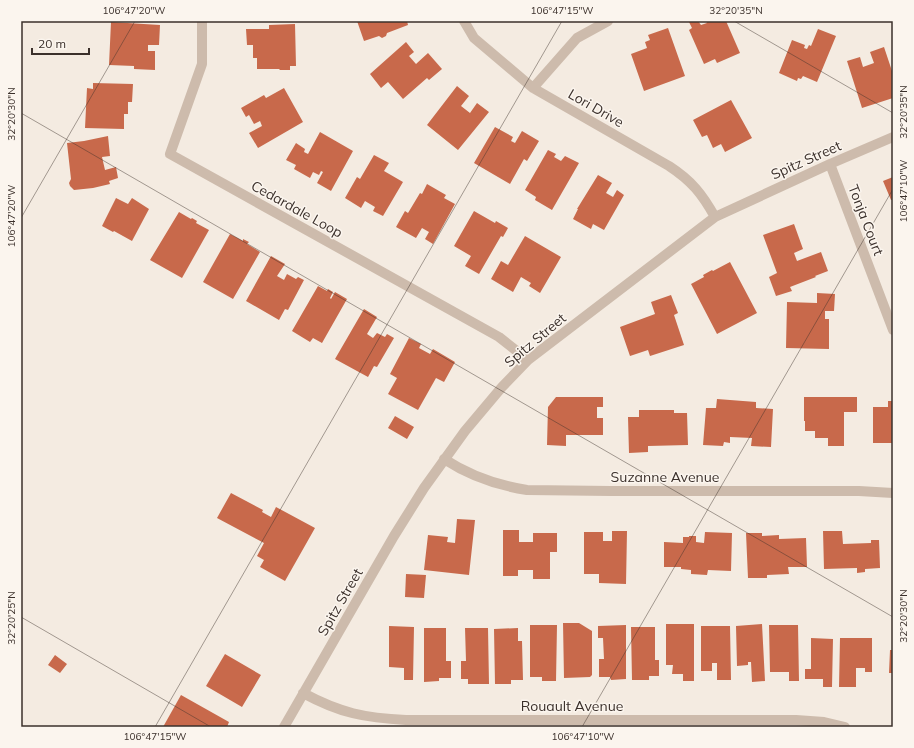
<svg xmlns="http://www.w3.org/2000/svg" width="914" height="748" font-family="Mulish,sans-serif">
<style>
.building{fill:#c8694b}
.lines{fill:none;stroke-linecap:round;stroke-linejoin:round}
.minor{stroke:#cdbbac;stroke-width:10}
.ticks{fill:none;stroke:#3b302b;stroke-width:1;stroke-opacity:0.45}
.labels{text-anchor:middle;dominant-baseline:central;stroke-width:3;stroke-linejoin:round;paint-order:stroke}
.street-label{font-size:14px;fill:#3b302b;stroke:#fbf5ee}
.neatline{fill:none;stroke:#3b302b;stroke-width:1.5}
.ticks-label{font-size:10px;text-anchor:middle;fill:#3b302b}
</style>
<rect width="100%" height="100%" fill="#f4ebe1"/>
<path class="building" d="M357,21H407L408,25L387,33L386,36L382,38L379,36L364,41Z
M691,21H698L701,25L707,23L706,21H726L740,53L717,63L715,59L704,64L689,30L692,28L689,22Z
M111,22L160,25L159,45H148V51H155V70L134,69V66L109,65Z
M295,24L296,66H290V70H280L279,69H257V58H253V45H247L246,29H269V25Z
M668,28L685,76L644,91L631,54L647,48L645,42L650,40L648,35Z
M818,29L836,36L817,82L803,76L801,79L798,78L797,81L779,73L792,40L805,45L804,48L807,49L809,45L811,46Z
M406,42L414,52L409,56L416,64L428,53L442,69L429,80L427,78L403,99L388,82L381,88L370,74Z
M884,47L893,74V98L862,108L847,61L860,57L863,67L874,63L870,52Z
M93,83L133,84L132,102H128V114H124V129L85,128L87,88L93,89Z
M457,86L469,96L461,106L470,113L477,103L489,112L458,150L427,125Z
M284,88L303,122L258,148L249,133L262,126L260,121L254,124L249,115L246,117L241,108L264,95L266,98Z
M731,100L752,138L725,152L721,144L713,148L707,135L702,137L693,120Z
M495,127L513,137L511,141L515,143L522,131L539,141L527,161L524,159L510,184L474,163Z
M320,132L353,151L331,191L317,183L323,172L321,171L319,175L313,172L310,178L294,169L296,165L286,160L296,143L305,149L304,152L308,154Z
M108,136L110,156L102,157L105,170L116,167L118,178L109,181L110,184L93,188L74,190L70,186L69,183L71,179L67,143L84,141Z
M548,150L556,154L554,157L561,161L565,156L579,163L552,210L535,200L536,197L525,190Z
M374,155L389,163L384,171L403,182L383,216L373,211L375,207L365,201L361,208L345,198L357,177L360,179Z
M598,175L612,183L606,193L613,197L617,190L624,195L604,230L593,224L591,229L573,219L578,209H577Z
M893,177V200H891L883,181Z
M427,184L446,195L444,198L455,204L433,244L425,239L429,232L422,228L416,238L396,227L405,211L408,213L420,193L422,194Z
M116,198L128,204L132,198L149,209L132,241L114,231L113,232L102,226Z
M474,211L495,223L496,221L508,228L503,237L501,236L479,274L465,266L471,256L454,246Z
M179,212L191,219L192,218L197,221L196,223L209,230L182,278L150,260Z
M794,224L803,249L794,253L797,261L821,252L828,271L815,276L816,277L790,287L792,291L776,296L769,277L777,273L763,235Z
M230,234L243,241V239L249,242L247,244L260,252L233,299L203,282Z
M525,236L561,257L540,293L529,286L531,283L521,277L513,292L491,279L501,261L508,265Z
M271,256L285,264L277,276L284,280L287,274L296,279L298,277L304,280L288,310L285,309L279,320L246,301Z
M730,262L757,313L717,334L691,284L704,277L703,275L712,270L713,271Z
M318,286L327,291L328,289L333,292L330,298L331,299L335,292L347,299L322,343L313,338L310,342L292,331Z
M817,293L835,294L834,311H825V319H829V349L786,348L787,302L817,303Z
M671,295L678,313L674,315L684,345L650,356L648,350L630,356L620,327L655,314L651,302Z
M364,309L377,317L367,334L373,338L377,333L385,337L387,334L394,338L377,367L374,366L368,377L335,359Z
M409,338L421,344L419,348L430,354L433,349L455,362L444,382L436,378L418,410L388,394L397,378L390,374Z
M556,397H603V407H597V418H603V435H566V446L547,445L548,407Z
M804,397H857V412H844V446H828V438H815V431H805V421H804Z
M717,399L756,402V408L773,409L771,447L751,446L752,438L730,437V443L724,442L723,446L703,445L706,408H716Z
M888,401H893V443H873V407H888Z
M639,410H674V413H687L688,445L648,446V452L629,453L628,417H639Z
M395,416L414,427L407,439L388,428Z
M231,493L263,510L262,512L271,517L276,507L315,528L285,581L260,567L264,560L257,556L264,543L217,518Z
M457,519L475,520L469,575L424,570L428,535L448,537L447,542L455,543Z
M503,530H519V542H533V533H557V552H550V579H533V570H518V576H503Z
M612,531H627L626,584L599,583V574H584V532H603V541H612Z
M823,531H842L843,544L871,543V540H879L880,568L865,569V572L857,573V568L824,569Z
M705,532L732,533L731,571L708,570L707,575L691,574V570L681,569V567H664V542L683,543V537H689V536H696V542L704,543Z
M746,533H762V536L779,535V539L806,538L807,567H788L789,574L767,575V578H748Z
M406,574L426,575L424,598L405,597Z
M563,623H579L592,631V675L590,677L564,678Z
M666,624H694V681H683V674H672L673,665H666Z
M762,624L765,681L752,682L751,662H748V665L737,666L736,626Z
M530,625H557L556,681H542V677H530Z
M626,625V679L611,680L610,677H599V659H604L603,638H598V626Z
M769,625H798L799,681H789V672H770Z
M389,626L414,627L413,680H404V668L389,667Z
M701,626H730L731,680H717V663H712V671H701Z
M631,627H655V660H659V676H649V680H632Z
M424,628H446V661H451V678H439V681L424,682Z
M465,628H488L489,684H468V679H461V661H466Z
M518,628V641H522L523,680H511V684H495L494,629Z
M811,638L833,639L832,687H823V679H805V669H811Z
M840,638H872V672H865V668H856V687H839Z
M890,650H893V673H889Z
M225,654L261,675L242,707L206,686Z
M55,655L67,664L60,673L48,665Z
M181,695L229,722L227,727H163Z"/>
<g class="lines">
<path class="minor" d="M202,21V64L170,154L499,337L528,360
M464,21L474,38L533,88L669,166C692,181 702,194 715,217
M533,88L577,38L608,21
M830,164L893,330
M444,459C470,476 495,485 527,490L611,491H859L893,493
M303,693C340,713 365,718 406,720H796L824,722L845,727
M284,727L394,536L424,488L465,431L502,387L528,360L715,217L830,164L893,137"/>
</g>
<path class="ticks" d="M734,21L893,113M21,113L893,617M21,218L135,21M21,617L211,727M155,727L562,21M582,727L893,189"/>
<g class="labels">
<g class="street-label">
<text transform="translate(596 108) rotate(30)">Lori Drive</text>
<text transform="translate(806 160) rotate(-24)">Spitz Street</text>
<text transform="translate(297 209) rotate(29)">Cedardale Loop</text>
<text transform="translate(866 220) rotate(69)">Tonja Court</text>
<text transform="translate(535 340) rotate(-40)">Spitz Street</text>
<text x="665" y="477">Suzanne Avenue</text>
<text transform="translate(340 602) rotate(-60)">Spitz Street</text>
<text x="572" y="706">Rouault Avenue</text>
</g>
</g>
<rect width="914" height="748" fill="none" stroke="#fbf5ee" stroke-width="44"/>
<path d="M32 48v6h57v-6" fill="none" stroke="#3b302b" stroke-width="2"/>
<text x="38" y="48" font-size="12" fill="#3b302b" stroke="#fbf5ee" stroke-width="3" paint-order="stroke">20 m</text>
<rect x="22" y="22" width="870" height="704" class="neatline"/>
<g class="ticks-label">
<text x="134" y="14">106°47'20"W</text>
<text x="562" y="14">106°47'15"W</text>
<text x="736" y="14">32°20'35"N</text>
<text transform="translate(903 112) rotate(-90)" y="4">32°20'35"N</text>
<text transform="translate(11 114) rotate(-90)" y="4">32°20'30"N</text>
<text transform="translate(903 191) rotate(-90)" y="4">106°47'10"W</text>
<text transform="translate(11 216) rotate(-90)" y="4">106°47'20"W</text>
<text transform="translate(903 616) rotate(-90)" y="4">32°20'30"N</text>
<text transform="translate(11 618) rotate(-90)" y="4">32°20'25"N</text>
<text x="155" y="740">106°47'15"W</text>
<text x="583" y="740">106°47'10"W</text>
</g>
</svg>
